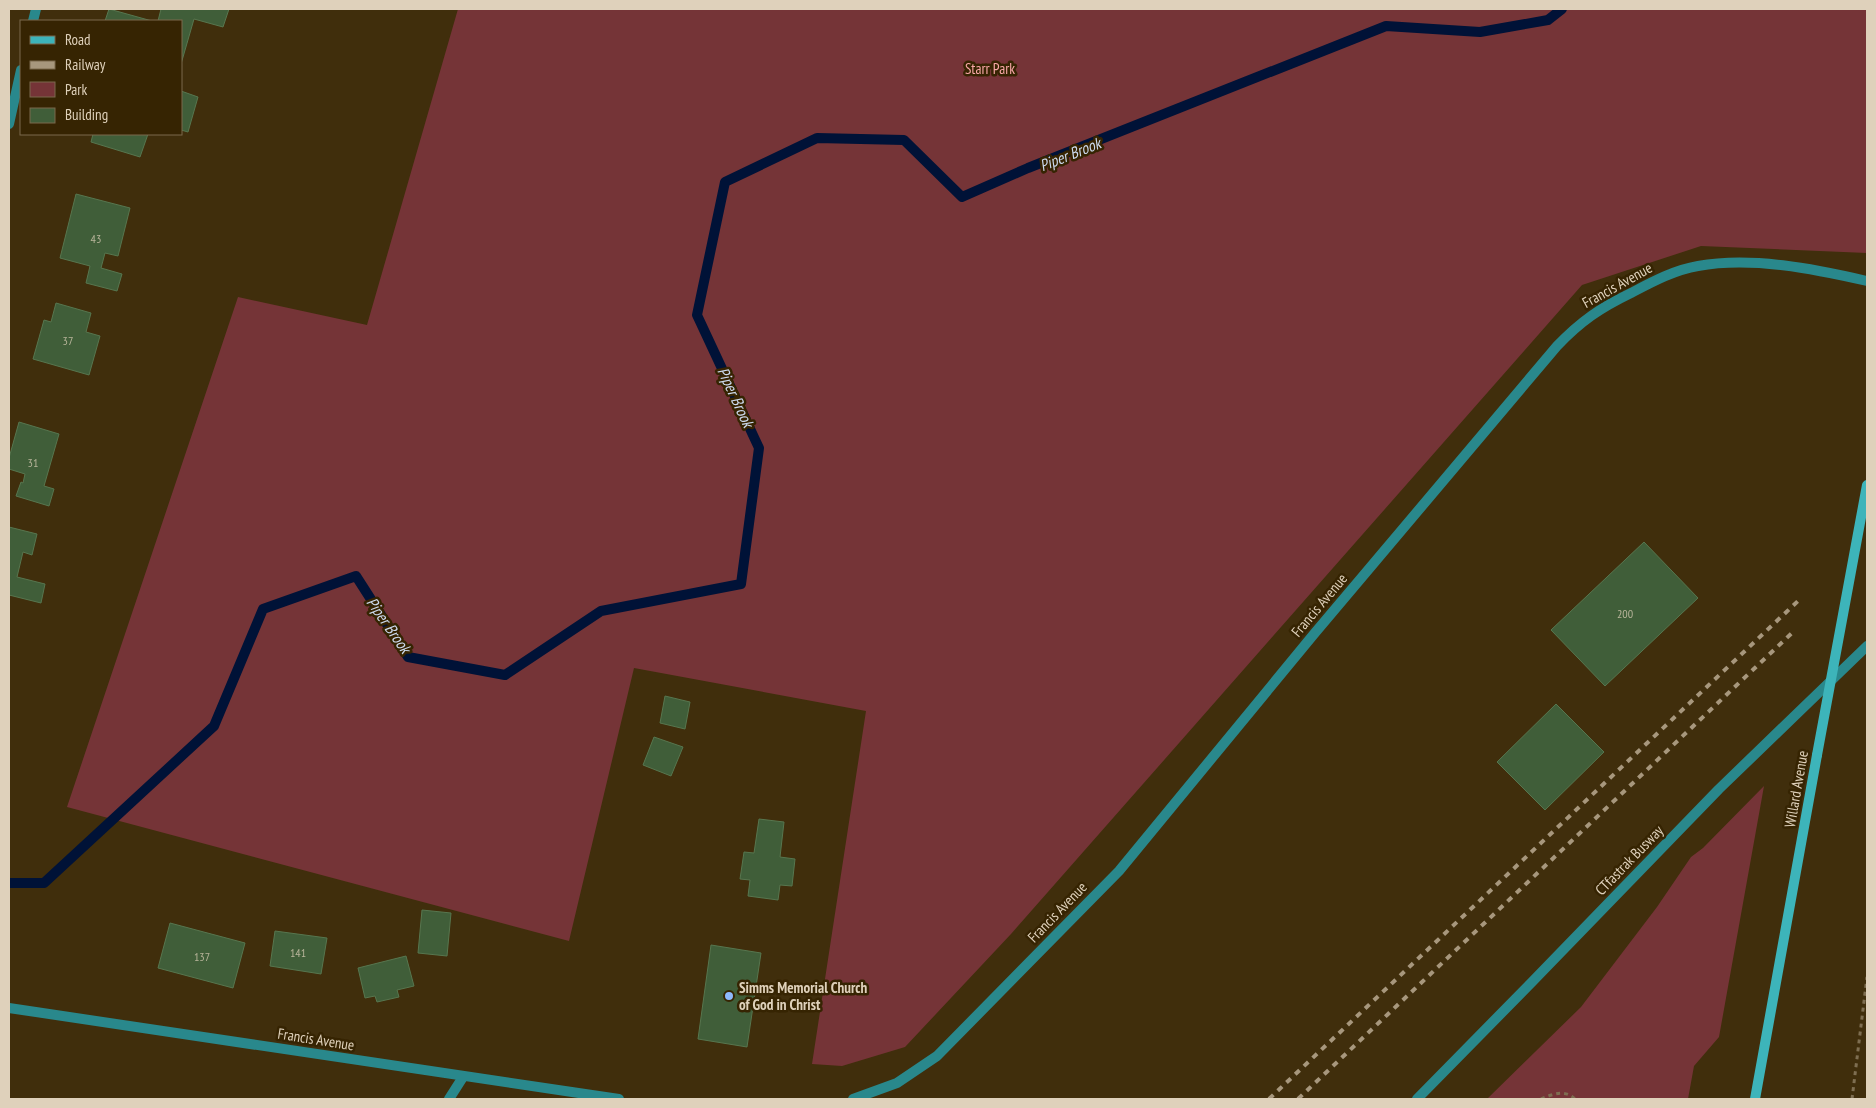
<svg xmlns="http://www.w3.org/2000/svg" width="1876" height="1108" font-family="'PT Sans Narrow',sans-serif">
<style>
.green{fill:#753437}
.lines{fill:none;stroke-linecap:round;stroke-linejoin:round}
.stream{stroke:#001237;stroke-width:10}
.building{fill:#405e39;stroke:#57764f}
.path{stroke:#7e6e51;stroke-width:3;stroke-dasharray:4 4;stroke-linecap:butt}
.service{stroke:#29888c;stroke-width:10}
.minor{stroke:#29888c;stroke-width:10}
.secondary{stroke:#3db4ba;stroke-width:10}
.rail{stroke:#a7977d;stroke-width:4;stroke-dasharray:6 6;stroke-linecap:butt}
.secondary-bridge{stroke:#3db4ba;stroke-width:10}
.poi-dot{fill:#8eb9fd;stroke:#362402;stroke-width:2}
.labels{text-anchor:middle;dominant-baseline:central;stroke-width:5;stroke-linejoin:round;paint-order:stroke}
.number-label{font-size:12px;fill:#b7b49a}
.park-label{font-size:15px;fill:#f8a7a7;stroke:#362402}
.street-label{font-size:15px;fill:#dfd1bb;stroke:#362402}
.poi-label{font-size:15px;font-weight:bold;fill:#dfd1bb;stroke:#362402;text-anchor:start}
.water-label{font-size:16px;font-style:italic;fill:#ccdaee;stroke:#362402}
</style>
<rect width="100%" height="100%" fill="#402e0c"/>
<path class="green" d="M458,9H1867V253L1701,246L1582,285L1011,934L905,1047L842,1066L812,1064L866,711L634,668L569,941L67,807L238,297L367,325Z
M1764,786L1719,1037L1694,1066L1688,1099H1487L1581,1007L1657,907L1691,857L1703,848Z"/>
<g class="lines">
<path class="stream" d="M9,883H44L214,726L263,609L356,576L408,657L505,675L601,611L741,584L759,448L697,315L725,182L817,138L904,140L962,197L1028,168L1386,26L1480,32L1548,20L1562,9"/>
</g>
<path class="building" d="M109,9L152,21H105Z
M161,9H229L223,27L194,19L181,64V21H158Z
M181,91L198,97L188,132L181,130Z
M93,134H148L140,157L91,142Z
M76,194L130,208L118,256L105,253L101,268L122,274L117,291L86,283L90,266L60,258Z
M56,303L91,313L86,332L100,336L89,375L33,359L44,320L51,322Z
M19,422L59,434L44,486L54,489L49,506L16,496L21,482L23,483L25,474L9,469V458Z
M9,527L37,534L32,555L23,552L17,577L45,584L41,603L9,595Z
M1644,542L1698,598L1605,686L1551,630Z
M665,696L690,702L685,729L660,723Z
M1556,704L1604,752L1545,810L1497,762Z
M654,737L683,747L671,776L643,765Z
M759,819L784,822L780,857L795,859L792,886L780,885L778,900L748,896L750,880L740,879L744,852L754,853Z
M422,910L451,913L447,956L418,953Z
M170,923L245,943L233,988L158,968Z
M275,931L327,938L321,974L270,966Z
M711,945L761,953L747,1047L698,1039Z
M406,956L414,986L397,990L399,997L377,1002L375,996L365,998L358,968Z"/>
<g class="lines">
<path class="path" d="M1541,1099C1553,1094 1565,1089 1575,1099
M1852,1099L1867,977"/>
<path class="service" d="M1417,1099L1531,983L1719,789L1867,646"/>
<path class="minor" d="M33,21L36,9
M9,124L21,70
M9,1008L619,1099
M449,1099L463,1077
M853,1099L897,1083L937,1056L1119,871L1314,634L1557,346C1581,321 1600,308 1631,293C1652,282 1674,270 1698,266C1751,256 1815,269 1867,281"/>
<path class="secondary" d="M1755,1099L1817,755"/>
<path class="rail" d="M1269,1099L1798,601
M1298,1099L1793,632"/>
<path class="secondary-bridge" d="M1817,755L1867,485"/>
</g>
<circle class="poi-dot" cx="729" cy="996" r="5"/>
<g class="labels">
<g class="number-label">
<text x="96" y="238">43</text>
<text x="68" y="340">37</text>
<text x="33" y="462">31</text>
<text x="1625" y="613">200</text>
<text x="298" y="952">141</text>
<text x="202" y="956">137</text>
</g>
<g class="park-label">
<text x="990" y="68">Starr Park</text>
</g>
<g class="street-label">
<text transform="translate(1617 285) rotate(-29)">Francis Avenue</text>
<text transform="translate(1319 605) rotate(-50)">Francis Avenue</text>
<text transform="translate(1796 789) rotate(-80)">Willard Avenue</text>
<text transform="translate(1629 860) rotate(-46)">CTfastrak Busway</text>
<text transform="translate(1057 912) rotate(-46)">Francis Avenue</text>
<text transform="translate(316 1039) rotate(9)">Francis Avenue</text>
</g>
<g class="poi-label">
<text x="739" y="987">Simms Memorial Church<tspan x="739" dy="17">of God in Christ</tspan></text>
</g>
<g class="water-label">
<text transform="translate(1070 154) rotate(-22)">Piper Brook</text>
<text transform="translate(736 397) rotate(65)">Piper Brook</text>
<text transform="translate(389 625) rotate(55)">Piper Brook</text>
</g>
</g>
<rect width="1876" height="1108" fill="none" stroke="#dfd1bb" stroke-width="20"/>
<rect x="20" y="20" width="162" height="115" fill="#362402" stroke="#7a694c"/>
<rect x="30" y="36" width="25" height="8" fill="#3db4ba" stroke="#7a694c"/>
<text x="65" y="45" font-size="15" fill="#dfd1bb">Road</text>
<rect x="30" y="61" width="25" height="8" fill="#a7977d" stroke="#7a694c"/>
<text x="65" y="70" font-size="15" fill="#dfd1bb">Railway</text>
<rect x="30" y="82" width="25" height="15" fill="#753437" stroke="#7a694c"/>
<text x="65" y="95" font-size="15" fill="#dfd1bb">Park</text>
<rect x="30" y="108" width="25" height="15" fill="#405e39" stroke="#7a694c"/>
<text x="65" y="120" font-size="15" fill="#dfd1bb">Building</text>
</svg>
